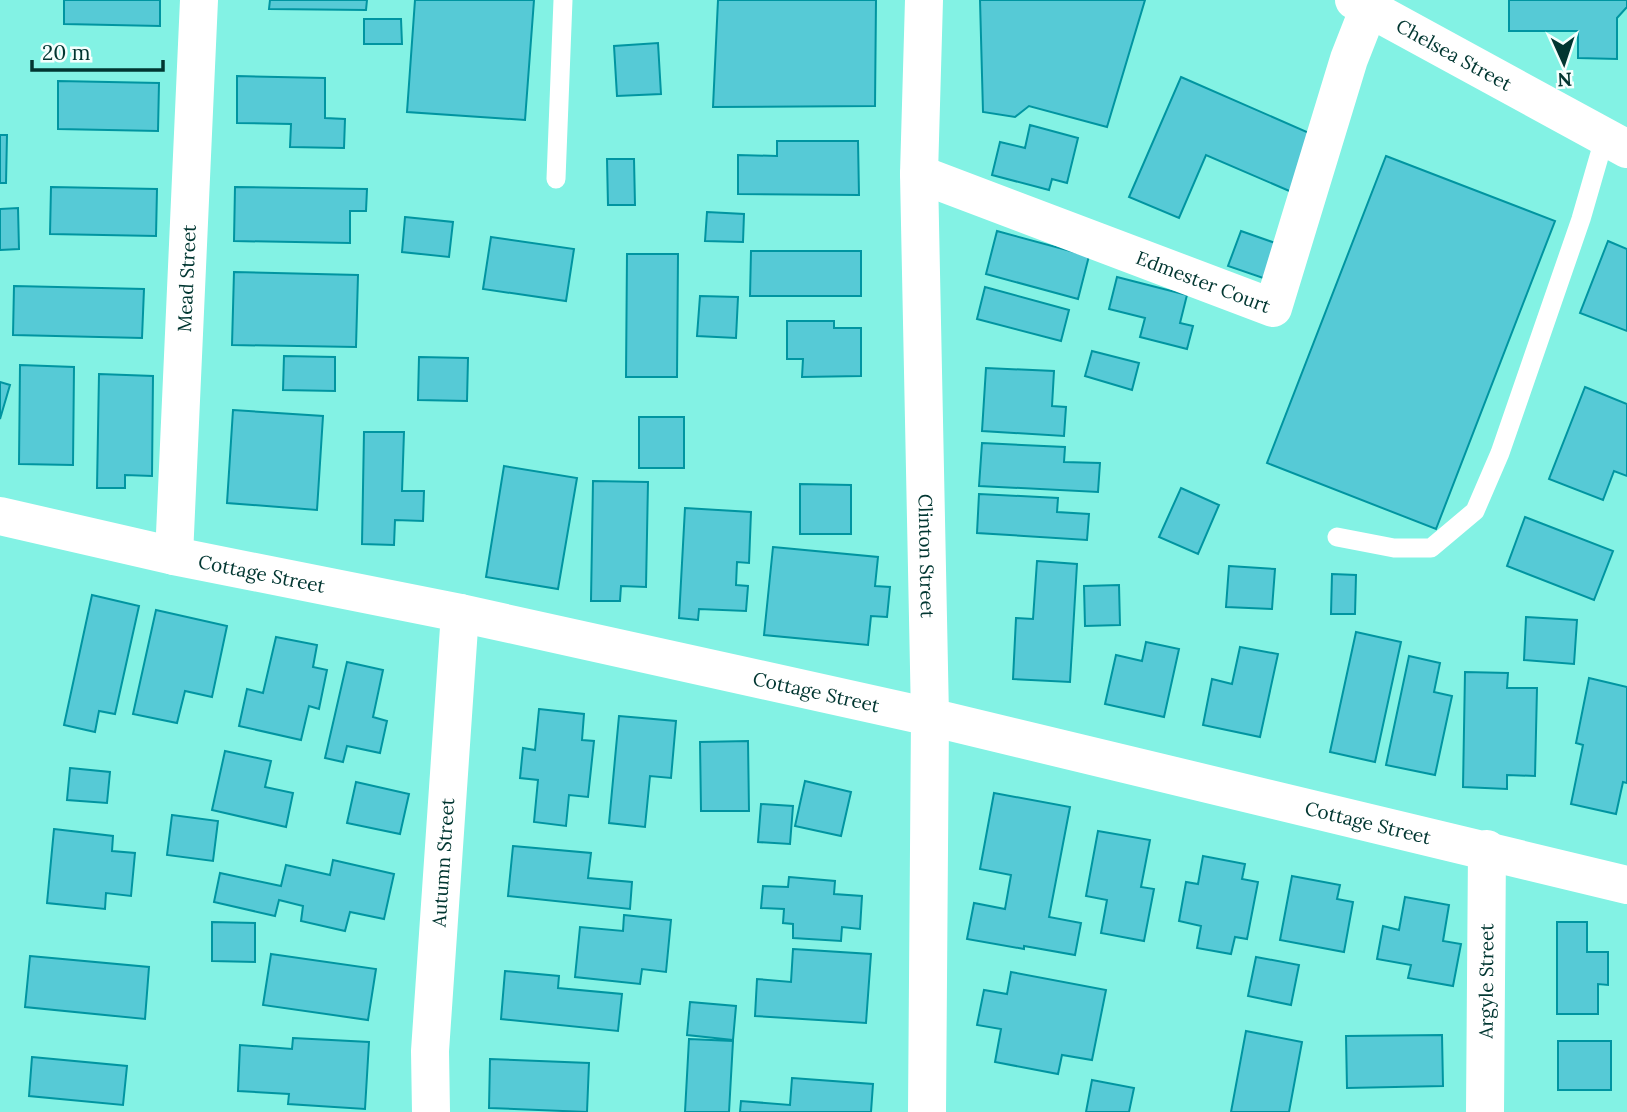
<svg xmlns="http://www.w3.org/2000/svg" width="1627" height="1112" font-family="Lora,serif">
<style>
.building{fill:#56cad6;stroke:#0095a1;stroke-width:2}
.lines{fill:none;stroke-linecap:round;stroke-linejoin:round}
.lane{stroke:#fff;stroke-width:19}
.street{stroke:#fff;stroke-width:38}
.secondary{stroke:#fff;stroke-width:38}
.labels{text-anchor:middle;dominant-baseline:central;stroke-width:7;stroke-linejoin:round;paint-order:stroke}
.street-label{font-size:19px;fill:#013631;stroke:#f5fffd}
</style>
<rect width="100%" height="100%" fill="#83f2e4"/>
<path class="building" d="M64,0H160V26L64,24Z
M270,0H367L366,10L269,9Z
M415,0H534L525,120L407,112Z
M718,0H876L875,106L713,107Z
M980,0H1145L1107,127L1029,106L1015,117L983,112Z
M1509,0H1627V7L1617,18V59L1578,58V31H1509Z
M364,19H401L402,44H364Z
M658,43L661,94L617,96L614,46Z
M237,76L325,78V118L345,119L344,148L290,147L291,124L237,123Z
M1181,77L1316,136L1301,196L1206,155L1179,218L1129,197Z
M58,81L159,83L158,131L58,129Z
M1030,125L1078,138L1067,183L1052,179L1049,190L992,175L1000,142L1025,148Z
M0,135H7L6,183H0Z
M777,141H858L859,195L738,194V155L777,156Z
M1386,156L1555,221L1436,529L1267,463Z
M607,159H634L635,205H608Z
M51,187L157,189L156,236L50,234Z
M235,187L367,189L366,211H350V243L234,241Z
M18,208L19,249L0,250V209Z
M707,212L744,214L743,242L705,241Z
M405,217L453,222L449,257L402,252Z
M997,231L1089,256L1078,299L986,274Z
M1241,231L1281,245L1269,280L1228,266Z
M491,237L574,249L566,301L483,289Z
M1608,241L1627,249V331L1580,313Z
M751,251H861V296H750Z
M627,254H678L677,377H626Z
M234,272L358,275L356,347L232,345Z
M1117,277L1187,295L1180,323L1193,326L1187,349L1140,337L1145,318L1109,309Z
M14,286L144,289L142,338L13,335Z
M985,287L1069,310L1061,341L977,319Z
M700,296L738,297L736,338L697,336Z
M787,321H834V328H861V376L802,377L803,359H787Z
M1092,351L1139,363L1132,390L1085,376Z
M284,356L335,357V391L283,390Z
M419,357L468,358L467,401L418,400Z
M20,365L74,367L73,465L19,464Z
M986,368L1054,371L1052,406L1066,407L1064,436L982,431Z
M99,374L153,376L152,476L125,475V488H97Z
M0,382L10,385L0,419Z
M1585,387L1627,404V476L1614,471L1603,500L1549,479Z
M233,410L323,416L317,510L227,503Z
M639,417H684V468H639Z
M364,432H404L402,491H424L423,521L395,520L394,545L362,544Z
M982,443L1065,447L1064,462L1100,463L1098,492L979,486Z
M504,466L577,478L558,589L486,577Z
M593,481L648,482L646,587L621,586L620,601H591Z
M800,484L851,485V534H800Z
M1181,488L1219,505L1198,554L1159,537Z
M979,494L1058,498L1057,512L1089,514L1087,540L977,533Z
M685,508L751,512L749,563L737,562L736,585L748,586L746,611L699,609L698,620L679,618Z
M1525,517L1613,551L1594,600L1507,566Z
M773,547L878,557L875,586L890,587L887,617L871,616L868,645L764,635Z
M1037,561L1077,564L1070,682L1013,679L1016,618L1033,619Z
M1229,566L1275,569L1272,609L1226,607Z
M1332,574L1356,575L1355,614H1331Z
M1119,585L1120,625L1085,626L1084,586Z
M92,595L139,606L115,714L99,711L95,732L64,725Z
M156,610L227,626L212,697L185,691L177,723L133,714Z
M1526,617L1577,620L1574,664L1524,660Z
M1356,632L1401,642L1375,762L1330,752Z
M276,637L317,645L313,667L327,670L319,709L309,706L301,740L239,726L247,689L263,693Z
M1146,642L1179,649L1164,717L1105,704L1116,655L1142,661Z
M1240,647L1278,654L1260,737L1203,725L1212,679L1232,684Z
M1409,656L1440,663L1434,692L1452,696L1435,775L1386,765Z
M347,662L383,670L373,717L387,721L380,753L347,746L343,762L325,758Z
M1465,672L1508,673L1507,688H1537L1535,776L1507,775V789L1463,787Z
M1589,678L1627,687V783L1623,782L1616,814L1571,804L1583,745L1576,743Z
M539,709L584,714L582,740L594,741L588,797L569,795L566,826L534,822L538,780L520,778L523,748L535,750Z
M619,716L676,721L671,778L650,776L645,827L609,823Z
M748,741L749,811H701L700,742Z
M225,751L271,761L265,787L293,793L286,827L212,810Z
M70,768L110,772L107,803L67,800Z
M805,781L851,792L841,836L795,826Z
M356,782L409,794L400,834L347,823Z
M994,793L1070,807L1049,917L1081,923L1075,955L1024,946V949L967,939L974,903L1005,909L1011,875L980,869Z
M761,804L793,806L790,844L758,842Z
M172,815L218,821L213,861L167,855Z
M54,829L113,836L112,851L135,853L131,896L106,893L105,909L47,903Z
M1098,831L1150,840L1141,887L1154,889L1144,941L1101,933L1107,900L1086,896Z
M513,846L591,853L588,878L632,882L630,909L508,896Z
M1203,856L1245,864L1242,879L1258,882L1247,939L1235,937L1231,954L1197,948L1201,926L1179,921L1186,882L1198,884Z
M333,860L394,874L384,919L350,912L345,931L301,921L303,906L279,900L275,916L214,902L220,873L281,886L286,865L330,875Z
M1292,876L1340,885L1337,899L1353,902L1344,952L1280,940Z
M789,877L835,881L834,894L862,896L860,929L842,927L841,941L793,938V924L783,923L784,909L761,908L763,886L788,887Z
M1405,897L1449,905L1443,941L1461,944L1453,986L1408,978L1411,965L1377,959L1383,926L1399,930Z
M624,915L671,920L666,972L642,969L640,984L575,977L580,927L623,931Z
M212,922L255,923V962L212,961Z
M1557,922H1587V952H1608V985L1598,984V1014H1557Z
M793,949L871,954L866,1023L755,1016L757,979L791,982Z
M271,954L376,969L368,1020L263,1005Z
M30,956L149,967L145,1019L25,1007Z
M1256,957L1299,965L1291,1005L1248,996Z
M505,971L559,976L558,988L622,994L618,1031L501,1019Z
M1011,972L1106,990L1092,1060L1062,1055L1058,1074L995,1062L1001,1029L977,1025L984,990L1007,994Z
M690,1002L736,1006L733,1040L687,1035Z
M1246,1031L1302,1042L1289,1112H1231Z
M1442,1035L1443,1086L1347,1088L1346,1036Z
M293,1038L369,1042L365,1109L288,1104L289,1094L238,1091L240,1045L292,1049Z
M689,1039L733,1041L729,1112H685Z
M1558,1041H1611V1090H1558Z
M32,1057L127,1066L123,1105L29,1096Z
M490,1059L589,1063L587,1112L489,1108Z
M792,1078L873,1084L871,1112H740L741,1101L790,1105Z
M1092,1080L1134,1088L1129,1112H1086Z"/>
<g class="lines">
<path class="lane" d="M556,179L563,0
M1337,537L1394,548H1431L1475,511L1500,453L1581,219L1605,136"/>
<g class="street">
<path id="s1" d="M924,0L919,174L930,717L927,1112"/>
<path id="s2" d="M919,174L1273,308L1349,59L1369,8"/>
<path id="s3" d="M174,556L199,0"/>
<path id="s4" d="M431,1112L430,1051L460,613"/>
<path id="s5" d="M1485,1112L1487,849"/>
</g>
<g class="secondary">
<path id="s6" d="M1354,0L1627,149"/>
<path id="s7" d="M0,516L174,556L460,613L930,717L1627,885"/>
</g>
</g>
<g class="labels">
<g class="street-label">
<text stroke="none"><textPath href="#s6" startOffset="114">Chelsea Street</textPath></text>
<text stroke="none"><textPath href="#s3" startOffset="278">Mead Street</textPath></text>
<text stroke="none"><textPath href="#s2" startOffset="304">Edmester Court</textPath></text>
<text stroke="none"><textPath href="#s1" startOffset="556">Clinton Street</textPath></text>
<text stroke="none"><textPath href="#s7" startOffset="268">Cottage Street</textPath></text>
<text stroke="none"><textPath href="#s7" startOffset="835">Cottage Street</textPath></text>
<text stroke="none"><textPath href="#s7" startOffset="1402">Cottage Street</textPath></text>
<text stroke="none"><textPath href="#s4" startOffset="250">Autumn Street</textPath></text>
<text stroke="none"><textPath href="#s5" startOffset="131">Argyle Street</textPath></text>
</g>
</g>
<g transform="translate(1564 63) rotate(177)" stroke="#f5fffd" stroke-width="5" paint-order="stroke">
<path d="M0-5L12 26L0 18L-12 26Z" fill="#013631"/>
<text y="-10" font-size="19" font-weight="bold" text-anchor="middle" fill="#013631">N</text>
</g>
<path d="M32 60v10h131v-10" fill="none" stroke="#013631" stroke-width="3.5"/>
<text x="42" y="60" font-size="21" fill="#013631" stroke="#f5fffd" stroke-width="5" paint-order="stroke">20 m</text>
</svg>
